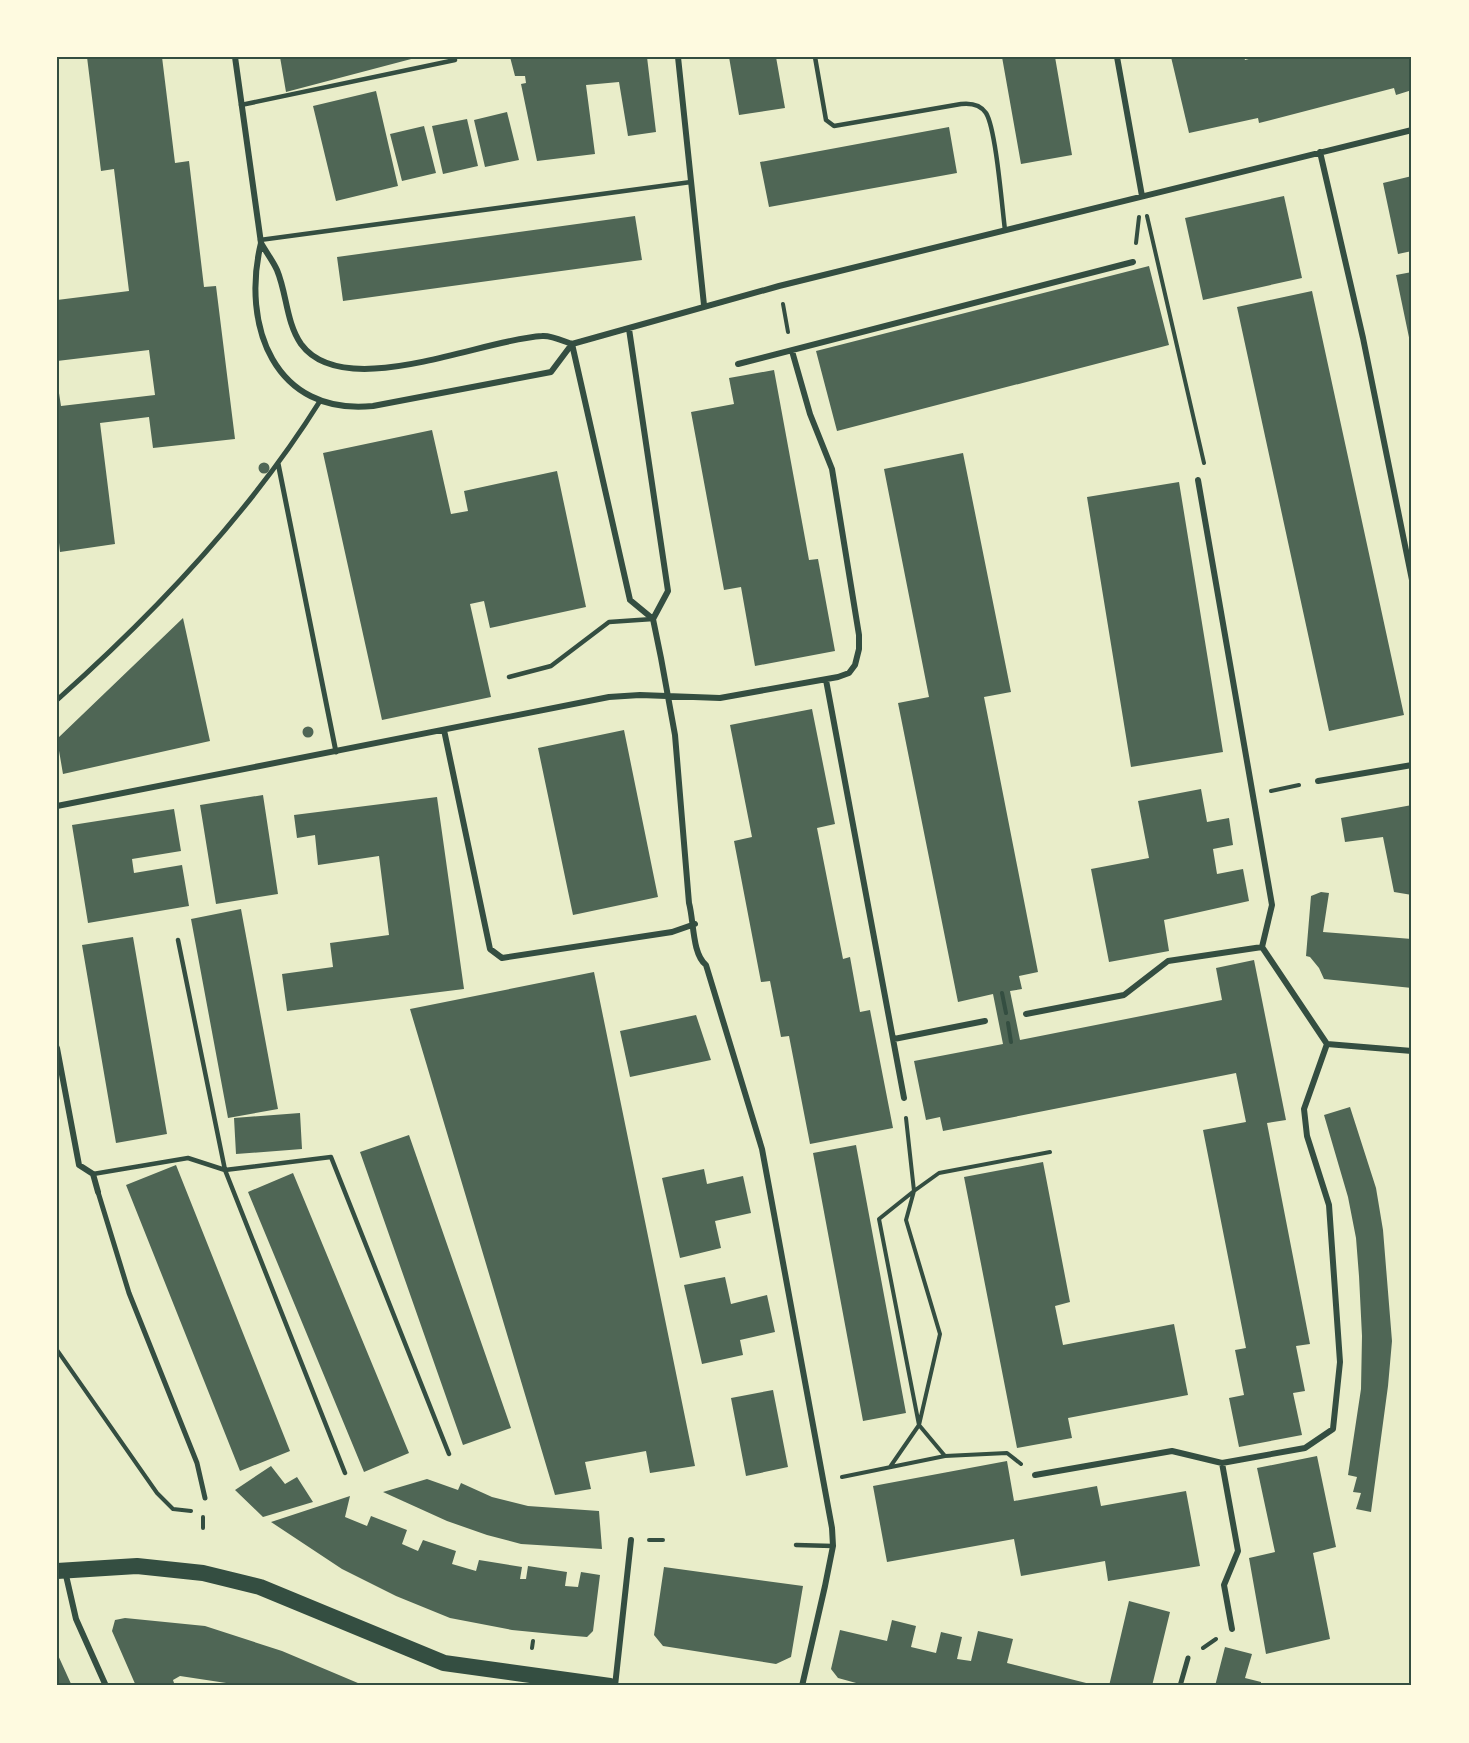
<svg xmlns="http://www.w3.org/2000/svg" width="1469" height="1743" font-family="Overpass,sans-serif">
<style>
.building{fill:#4f6655}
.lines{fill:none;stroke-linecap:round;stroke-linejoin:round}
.path{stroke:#344e41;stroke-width:4}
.service{stroke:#344e41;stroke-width:4.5}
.pedestrian{stroke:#344e41;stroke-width:5}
.minor{stroke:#344e41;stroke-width:6}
.trunk{stroke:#344e41;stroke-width:16}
.neatline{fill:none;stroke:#344e41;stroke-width:2}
</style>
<rect width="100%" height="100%" fill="#e9edc9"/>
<path class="building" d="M87,57H162L175,163L189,161L204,287L216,286L235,439L153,448L149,417L100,423L115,544L60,552L57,524V380L61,406L155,395L149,350L57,361V300L129,291L114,169L101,171Z
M280,57H414L415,58L286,92Z
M510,57H647L656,132L628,136L619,82L586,85L595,154L537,161L521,84L526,83L525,76H515Z
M729,57H776L785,108L739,115Z
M1002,57H1055L1072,155L1021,164Z
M1171,57H1244L1245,60L1256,57H1412V90L1396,95L1394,88L1259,123L1258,118L1189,133Z
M376,91L398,186L336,201L313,106Z
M507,112L519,160L485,167L474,120Z
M467,119L478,166L443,174L432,126Z
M424,126L436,173L402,181L390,134Z
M949,127L957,173L769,207L760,162Z
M1412,176V251L1398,254L1383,183Z
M1284,196L1302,278L1203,300L1185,218Z
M635,216L642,260L343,301L337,257Z
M1149,266L1169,345L837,431L816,351Z
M1412,272V347H1411L1396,275Z
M1312,291L1404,715L1329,731L1237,307Z
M774,370L809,560L818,559L835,651L755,666L741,587L724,590L691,412L734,404L729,378Z
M432,430L451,514L468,511L464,491L557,471L586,607L490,628L484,601L470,604L491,697L382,720L323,453Z
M963,453L1011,692L984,697L1038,972L1019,976L1022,989L1010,991L1020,1040L1222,1000L1216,968L1254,960L1286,1120L1267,1123L1310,1344L1296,1346L1305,1391L1293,1393L1302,1435L1239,1447L1229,1398L1244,1395L1235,1350L1246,1348L1203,1130L1246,1122L1236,1073L943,1131L940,1117L926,1120L914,1061L1003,1044L993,994L958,1002L898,703L929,697L884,469Z
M258.5 468a5.5 5.5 0 1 1 11 0a5.5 5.5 0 1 1-11 0Z
M1179,482L1223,752L1131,767L1087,497Z
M183,618L210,741L63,774L57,739Z
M812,709L835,824L817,828L843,959L850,957L860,1012L870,1010L893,1128L810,1144L789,1036L781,1037L770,981L761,982L734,841L752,837L730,725Z
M302.5 732a5.5 5.5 0 1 1 11 0a5.5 5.5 0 1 1-11 0Z
M624,730L658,897L573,915L538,748Z
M1201,789L1207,822L1229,818L1233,845L1213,849L1217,874L1243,869L1249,901L1164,920L1169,951L1109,962L1091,869L1149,858L1138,801Z
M263,795L278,894L216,904L200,805Z
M437,797L464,989L287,1011L282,974L333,967L330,943L389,935L379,856L318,865L315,835L297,838L294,815Z
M1412,805V895L1394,892L1383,837L1345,842L1341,818Z
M174,809L181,851L132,859L134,873L182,865L189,906L88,923L72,825Z
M1321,892L1329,893L1323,932L1412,939V988L1324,979L1319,968L1310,957L1306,956L1311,896Z
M241,909L278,1109L228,1118L191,919Z
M133,937L167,1134L116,1143L82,945Z
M594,972L695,1466L650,1473L646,1451L585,1462L591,1489L555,1495L410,1009Z
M696,1015L711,1060L630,1077L620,1031Z
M1350,1107L1376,1188L1383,1230L1392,1341L1388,1386L1371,1512L1356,1509L1361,1493L1353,1492L1357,1477L1348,1475L1361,1389L1362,1336L1359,1276L1356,1238L1348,1197L1324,1115Z
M300,1113L302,1149L236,1154L234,1118Z
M409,1135L511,1428L463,1445L360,1152Z
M856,1145L906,1413L863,1421L813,1153Z
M1043,1162L1070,1302L1055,1306L1063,1345L1174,1324L1188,1395L1068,1418L1072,1438L1017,1448L964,1177Z
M176,1165L290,1451L240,1471L126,1185Z
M704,1169L707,1184L743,1176L751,1213L715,1221L721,1248L680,1258L662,1178Z
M293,1173L409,1453L364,1472L248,1192Z
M725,1277L731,1304L767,1295L775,1332L740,1340L743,1355L702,1364L684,1285Z
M773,1390L788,1467L746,1476L731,1398Z
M1317,1456L1336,1547L1313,1553L1330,1639L1266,1654L1249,1558L1275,1552L1257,1468Z
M1007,1461L1014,1501L1097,1486L1101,1506L1186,1491L1200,1566L1108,1581L1105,1561L1021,1576L1014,1539L887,1562L873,1486Z
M271,1466L285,1484L297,1477L313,1502L263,1517L235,1490Z
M427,1479L458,1490L461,1483L492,1497L528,1506L599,1511L602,1549L521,1544L487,1535L447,1521L383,1492Z
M350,1496L345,1517L367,1526L371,1516L407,1530L402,1544L418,1551L423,1540L456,1551L452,1564L476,1571L479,1560L522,1567L520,1579H526L528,1566L567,1572L565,1586L578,1587L581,1572L600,1575L593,1631L587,1637L563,1635L512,1630L450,1618L396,1596L342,1569L271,1522Z
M664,1567L803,1586L791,1657L776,1664L663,1646L654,1635Z
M1129,1601L1170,1612L1152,1686H1109Z
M125,1618L205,1626L282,1651L365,1686H246L180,1676L173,1680L175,1686H136L112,1631L115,1620Z
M892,1620L916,1626L911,1647L936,1653L941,1632L962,1637L957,1659L971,1661L978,1631L1013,1639L1007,1663L1098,1686H867L838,1678L831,1669L840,1630L887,1641Z
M1225,1647L1252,1654L1245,1678L1261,1682V1686H1215Z
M57,1653L72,1686H57Z"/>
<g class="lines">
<path class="path" d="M1147,216L1204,463
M1136,243L1139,217
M783,304L788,332
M1271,791L1299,785
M1002,993L1006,1013
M1008,1023L1011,1042
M906,1118L914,1191L879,1219L919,1425L945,1456
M57,1350L157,1493L173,1509L191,1511
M890,1467L919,1425L940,1334L906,1220L914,1191L939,1173L1050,1152
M842,1477L945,1456L1007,1453L1021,1464
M203,1528V1517
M649,1540H663
M532,1648L533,1641
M1203,1648L1216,1639"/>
<path class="service" d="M815,57L826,120L834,126L961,104C970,103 980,104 986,113C996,129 1002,207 1005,230
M241,105L455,60
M260,240L691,182
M509,677L551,666L609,622L653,619
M178,940L225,1170L345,1473
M93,1174L188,1158L225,1170L331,1157L449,1454
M796,1545L833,1546"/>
<path class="pedestrian" d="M278,463L336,752
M57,700C156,612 250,513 320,401
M98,1192L129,1293L197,1463L205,1498
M1180,1686L1188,1658"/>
<path class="minor" d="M235,57L261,243C241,325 274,416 373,406L551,372L572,344
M678,57L704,305
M1117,57L1142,196
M1320,152L1363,338L1412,580
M261,243C266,252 273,261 277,270C287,294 286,322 301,344C344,403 482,339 542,336C551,335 563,341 572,344L779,286L1412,130
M629,329L668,591L653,619
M572,344L630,600L653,619L661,658L675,735L689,903C694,921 692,954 706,965L762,1149L832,1528L833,1546L825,1586L802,1686
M738,364L1133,262
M826,680L904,1098
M444,730L490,949L502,958L672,932L695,924
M1318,781L1412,765
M57,806L609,697L640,695L720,698L838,677L849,673L855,665L859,649V635L832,469L810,414L792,351
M1026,1014L1124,995L1168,961L1262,947
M894,1039L985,1021
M1327,1044L1412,1051
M57,1048L79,1165L93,1174L98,1192
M1222,1463L1238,1551L1224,1585L1232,1629
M1035,1475L1172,1451L1222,1463L1305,1448L1333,1429L1340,1362L1329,1205L1307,1136L1304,1109L1327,1044L1262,947L1272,905L1198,480
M65,1571L76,1619L106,1686
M615,1686L631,1540"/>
<path class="trunk" d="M57,1571L137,1566L203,1573L260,1587L444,1663L610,1686"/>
</g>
<rect width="1469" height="1743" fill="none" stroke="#fefae0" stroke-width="117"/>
<rect x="58" y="58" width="1352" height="1626" class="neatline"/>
</svg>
